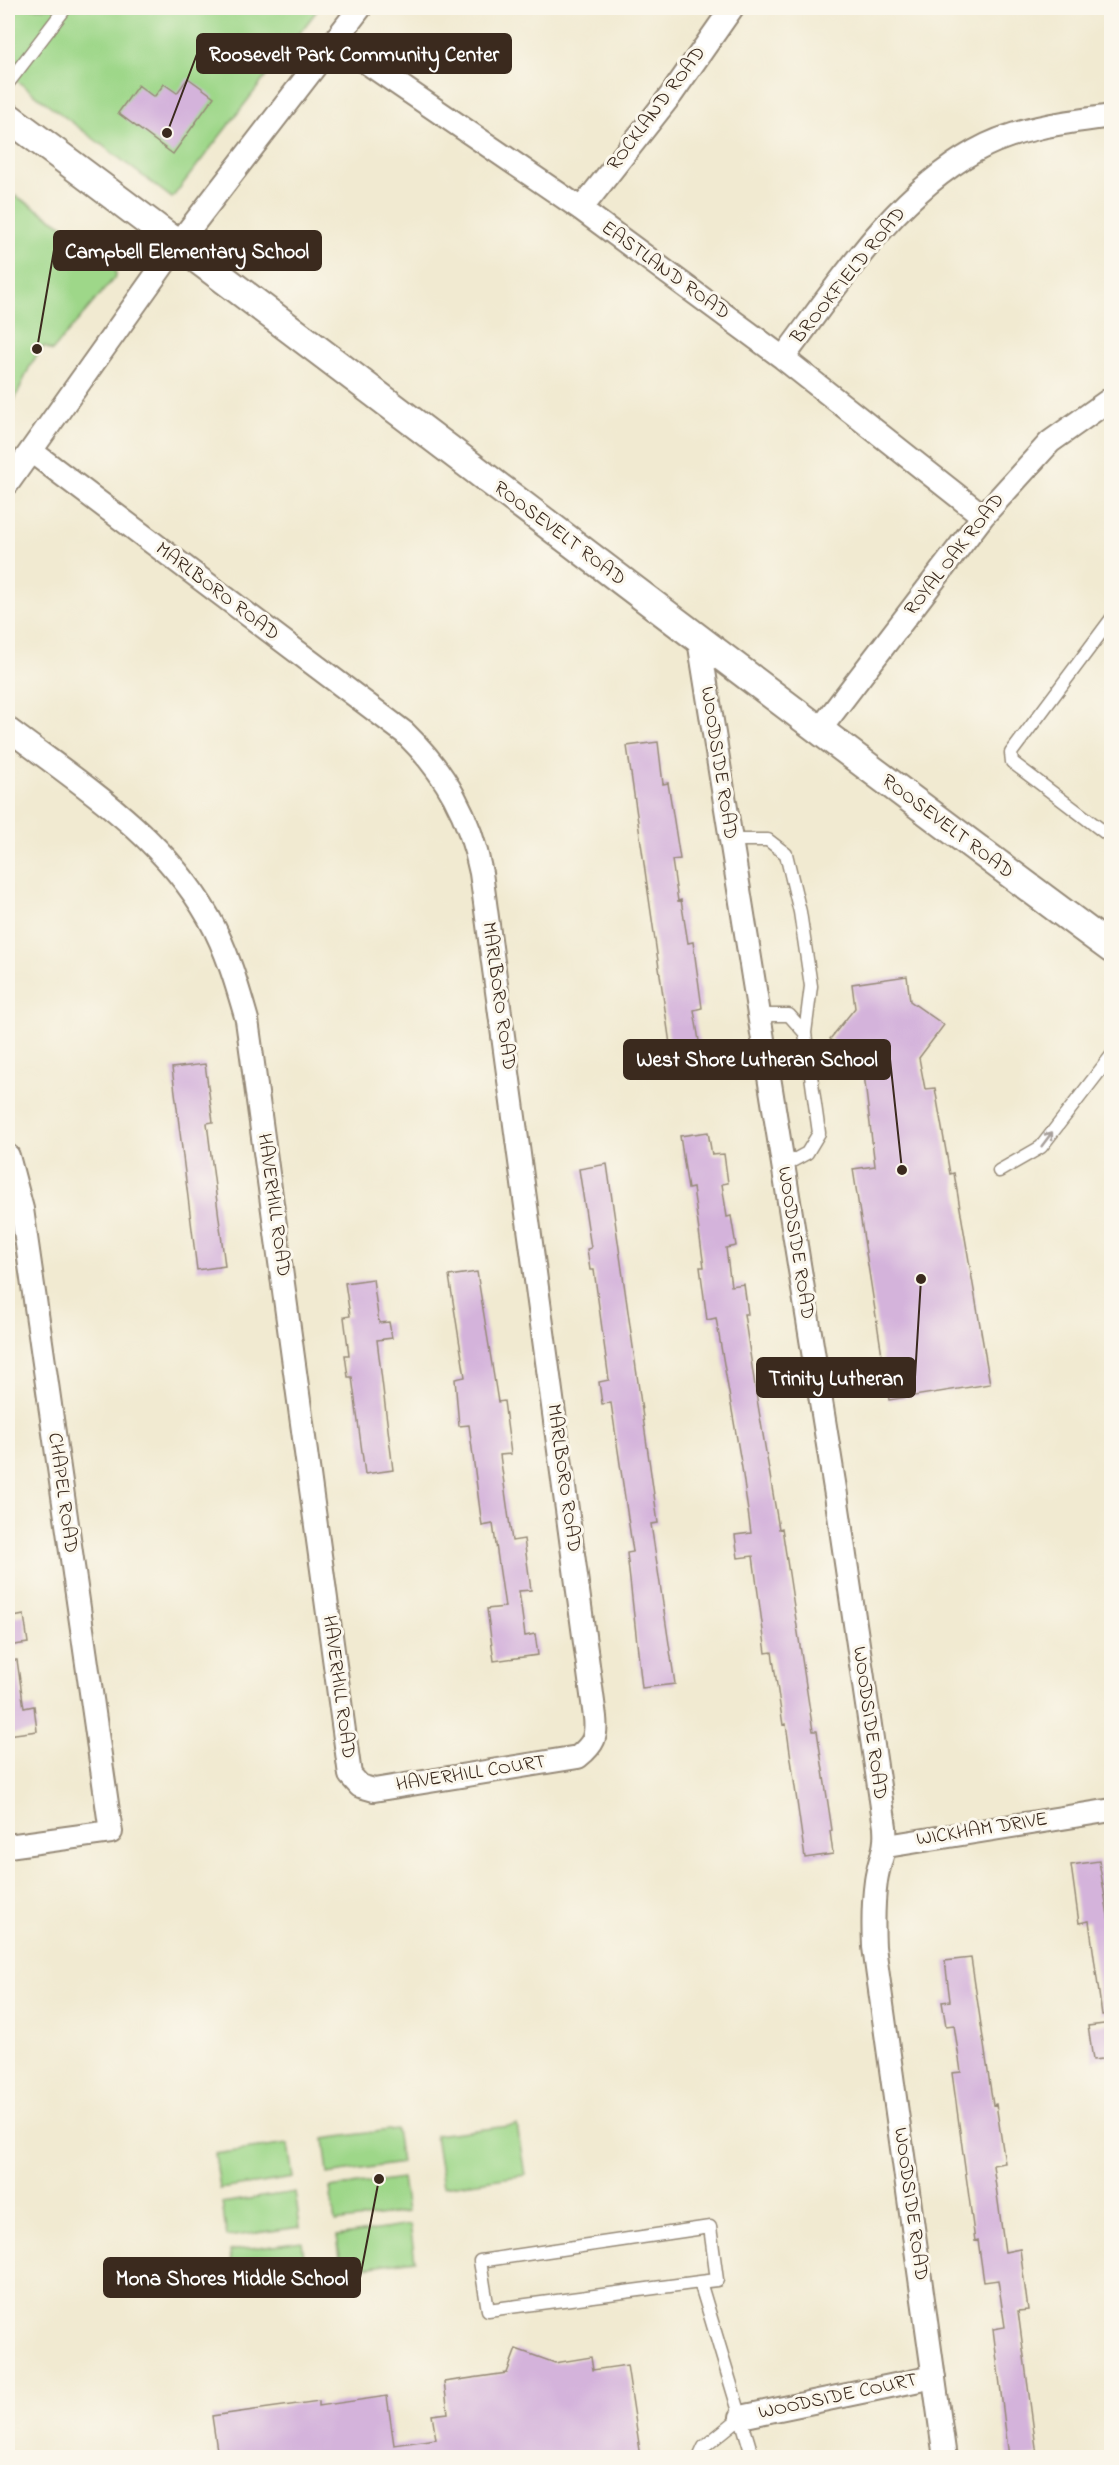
<svg xmlns="http://www.w3.org/2000/svg" width="1119" height="2465" font-family="'Indie Flower',sans-serif">
<style>
.green{fill:#9ed789;stroke:#6c8054;stroke-width:1.5}
.building{fill:#d4b3db}
.lines{fill:none;stroke-linecap:round;stroke-linejoin:round}
.service-casing{stroke:#968a78;stroke-width:15}
.minor-casing{stroke:#968a78;stroke-width:26}
.tertiary-casing{stroke:#968a78;stroke-width:32}
.service{stroke:#fff;stroke-width:12}
.minor{stroke:#fff;stroke-width:22}
.tertiary{stroke:#fff;stroke-width:28}
.oneway{stroke:#a79f9a}
.labels{text-anchor:middle;dominant-baseline:central;stroke-width:6;stroke-linejoin:round;paint-order:stroke}
.street-label{font-size:20px;fill:#3b2a1e;stroke:#fbf7ec}
.leader{fill:none;stroke:#3b2a1e;stroke-width:2}
.callout-dot{fill:#3b2a1e;stroke:#fbf7ec;stroke-width:2}
.callout{fill:#3b2a1e;stroke:#3b2a1e;stroke-width:2}
.callout-label{font-size:21px;text-anchor:middle;font-weight:bold;fill:#fff}
</style>
<rect width="100%" height="100%" fill="#fbf7ec"/>
<filter id="ink" filterUnits="userSpaceOnUse"><feTurbulence type="fractalNoise" baseFrequency=".0167" numOctaves="2"/><feDisplacementMap in="SourceGraphic" scale="12" xChannelSelector="R" yChannelSelector="G"/><feConvolveMatrix kernelMatrix="1 2 1 2 8 2 1 2 1" color-interpolation-filters="sRGB"/></filter>
<filter id="wash" filterUnits="userSpaceOnUse"><feTurbulence type="fractalNoise" baseFrequency=".008" numOctaves="4" result="noise"/><feDisplacementMap in="SourceGraphic" scale="24" xChannelSelector="R" yChannelSelector="G"/><feGaussianBlur stdDeviation="1.35" result="paint"/><feColorMatrix in="noise" values="0 0 0 0 0 0 0 0 0 0 0 0 0 0 0 0 0 1.4 0 .05"/><feComposite in="paint" operator="in"/></filter>
<g filter="url(#wash)">
<rect width="100%" height="100%" fill="#f1ead1"/>
<path class="green" d="M8,8H319L172,198L8,74Z
M16,196L114,258L116,276L52,351L44,346L31,364L8,414V205Z
M517,2125L525,2175L443,2187L435,2135Z
M396,2129L401,2163L328,2174L324,2139Z
M288,2144L293,2178L220,2189L215,2154Z
M402,2178L407,2212L335,2222L330,2188Z
M295,2192L300,2227L227,2237L222,2203Z
M410,2225L415,2260L342,2270L337,2236Z
M302,2241L306,2275L234,2285L230,2251Z"/>
<g id="blocks">
<path class="building" d="M188,78L214,97L173,154L118,113L138,85L154,97L164,84L177,93Z
M658,742L663,784L668,783L680,859L672,860L678,901L681,900L688,943L693,942L702,1008L694,1010L700,1047L671,1051L627,746Z
M907,976L910,1001L944,1025L919,1058L925,1089L935,1088L950,1174L954,1173L990,1384L889,1400L853,1169L875,1166L863,1066L830,1039L855,1008L852,984Z
M205,1064L213,1122L207,1123L225,1266L197,1270L172,1068Z
M708,1132L712,1155L724,1154L728,1183L722,1184L727,1217L731,1216L736,1246L726,1248L731,1286L744,1284L748,1314H744L757,1399L779,1529L782,1528L813,1731H817L832,1830L830,1831L833,1854L805,1858L786,1724L783,1725L772,1652L766,1653L753,1556L738,1558L735,1535L751,1533L742,1468L716,1318L707,1320L700,1267H704L693,1188L688,1189L680,1136Z
M607,1164L658,1523L651,1524L675,1684L642,1688L627,1553L633,1552L611,1403L602,1404L599,1382L609,1380L594,1270H590L587,1249L591,1248L579,1169Z
M477,1272L498,1402L504,1401L511,1454L500,1455L512,1541L524,1539L531,1590L519,1591L525,1636L535,1634L538,1655L494,1661L487,1609L505,1607L493,1524L482,1526L469,1425L459,1426L455,1379L465,1377L449,1276Z
M373,1279L379,1323L389,1322L392,1338L377,1340L393,1470L365,1474L352,1377H348L345,1355H349L344,1317L350,1316L345,1283Z
M24,1615L28,1643L8,1646V1618Z
M8,1660H17L24,1708L34,1706L37,1731L8,1735Z
M1099,1861L1112,1940V2014L1102,2015L1089,1921L1079,1923L1071,1865Z
M971,1958L993,2105L996,2104L1005,2163L993,2165L1005,2252L1020,2249L1028,2310L1018,2311L1037,2455L1022,2457H1009L993,2329L1005,2327L998,2280L984,2282L978,2240L975,2241L952,2073L961,2072L954,2025L946,2026L942,2002L950,2001L945,1961Z
M1112,2023V2058L1093,2060L1088,2026Z
M516,2349L555,2363L591,2357L593,2370L627,2365L641,2457H218L212,2416L319,2401V2406L387,2396L394,2445L436,2439L432,2415L448,2413L444,2382L507,2373Z"/>
</g>
</g>
<g filter="url(#ink)">
<use href="#blocks" fill-opacity="0" stroke="#968a78" stroke-width="1.5"/>
<g class="lines">
<defs>
<path id="service" d="M8,83L64,10
M1112,618L1011,753L1012,762L1112,838
M731,840H768L786,854L800,912L811,986L805,1033
M759,1015H789L805,1033L819,1133L807,1153L783,1166
M999,1171L1041,1147L1112,1055
M700,2282L488,2310L480,2261L710,2227L717,2280L700,2282L753,2458
M699,2458L704,2447L741,2417"/>
<path id="minor" d="M335,41L581,209L783,358L983,516
M581,209L671,95L732,8
M783,358C839,284 892,198 975,151C1015,128 1066,122 1112,116
M8,483L178,244L360,8
M699,640L836,1495L885,1827C887,1851 879,1859 876,1881C873,1903 873,1925 874,1947L945,2458
M8,729C82,785 162,835 209,918C227,950 237,985 247,1020L350,1775L360,1786L374,1790L578,1757C594,1744 597,1737 595,1717L481,873C470,817 446,773 405,733L31,451
M818,732L983,516L1050,442L1112,398
M8,1156L22,1209L111,1832L8,1846
M887,1846L1112,1810
M741,2417L934,2377"/>
<path id="tertiary" d="M8,117C378,392 741,675 1112,949"/>
</defs>
<use href="#service" class="service-casing"/>
<use href="#minor" class="minor-casing"/>
<use href="#tertiary" class="tertiary-casing"/>
<use href="#service" class="service"/>
<use href="#minor" class="minor"/>
<use href="#tertiary" class="tertiary"/>
</g>
<defs><path id="oneway-shaft" d="M-6 0H5M1.5-3L5.5 0L1.5 3" fill="none" stroke-width="1.6" stroke-linecap="round" stroke-linejoin="round" transform="scale(1.5)"/></defs>
<use class="oneway" href="#oneway-shaft" transform="translate(1047 1139) rotate(-53)"/>
</g>
<g class="labels">
<g class="street-label">
<text transform="translate(657 109) rotate(-53)">ROCKLAND ROAD</text>
<text transform="translate(665 271) rotate(36)">EASTLAND ROAD</text>
<text transform="translate(849 276) rotate(-51)">BROOKFIELD ROAD</text>
<text transform="translate(559 534) rotate(37)">ROOSEVELT ROAD</text>
<text transform="translate(955 555) rotate(-52)">ROYAL OAK ROAD</text>
<text transform="translate(217 592) rotate(37)">MARLBORO ROAD</text>
<text transform="translate(718 763) rotate(81)">WOODSIDE ROAD</text>
<text transform="translate(947 827) rotate(37)">ROOSEVELT ROAD</text>
<text transform="translate(498 996) rotate(82)">MARLBORO ROAD</text>
<text transform="translate(273 1205) rotate(82)">HAVERHILL ROAD</text>
<text transform="translate(795 1243) rotate(81)">WOODSIDE ROAD</text>
<text transform="translate(563 1478) rotate(82)">MARLBORO ROAD</text>
<text transform="translate(62 1493) rotate(82)">CHAPEL ROAD</text>
<text transform="translate(338 1687) rotate(82)">HAVERHILL ROAD</text>
<text transform="translate(869 1723) rotate(82)">WOODSIDE ROAD</text>
<text transform="translate(471 1774) rotate(-9)">HAVERHILL COURT</text>
<text transform="translate(982 1830) rotate(-9)">WICKHAM DRIVE</text>
<text transform="translate(910 2204) rotate(82)">WOODSIDE ROAD</text>
<text transform="translate(838 2397) rotate(-12)">WOODSIDE COURT</text>
</g>
</g>
<path class="leader" d="M167 133L197 54M37 349L54 250M902 1170L890 1059M921 1279L915 1377M379 2179L360 2278"/>
<g class="callout-dot">
<circle cx="167" cy="133" r="6"/>
<circle cx="37" cy="349" r="6"/>
<circle cx="902" cy="1170" r="6"/>
<circle cx="921" cy="1279" r="6"/>
<circle cx="379" cy="2179" r="6"/>
</g>
<g class="callout">
<rect x="197" y="34" width="314" height="39" rx="6"/>
<rect x="54" y="231" width="267" height="39" rx="6"/>
<rect x="624" y="1040" width="266" height="39" rx="6"/>
<rect x="757" y="1358" width="158" height="39" rx="6"/>
<rect x="104" y="2258" width="256" height="39" rx="6"/>
</g>
<g class="callout-label">
<text x="354" y="61">Roosevelt Park Community Center</text>
<text x="187" y="258">Campbell Elementary School</text>
<text x="757" y="1066">West Shore Lutheran School</text>
<text x="836" y="1385">Trinity Lutheran</text>
<text x="232" y="2285">Mona Shores Middle School</text>
</g>
<rect width="1119" height="2465" fill="none" stroke="#fbf7ec" stroke-width="30"/>
</svg>
